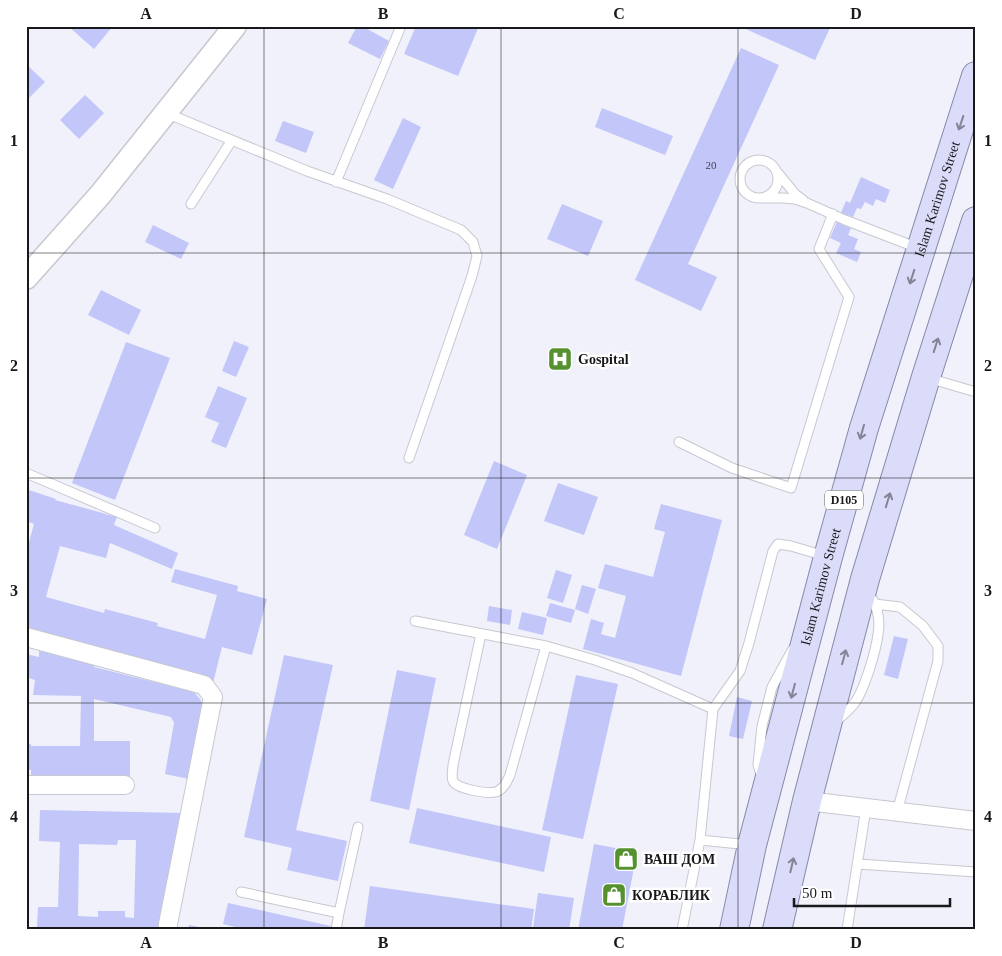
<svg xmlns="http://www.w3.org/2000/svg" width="1002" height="956" font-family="Georgia,serif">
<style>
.building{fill:#c2c6f9;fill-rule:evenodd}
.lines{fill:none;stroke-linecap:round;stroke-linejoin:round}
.service-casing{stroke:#c7c8d0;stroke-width:11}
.minor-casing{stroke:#c7c8d0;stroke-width:20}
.tertiary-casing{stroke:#c7c8d0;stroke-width:25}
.primary-casing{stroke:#8689a9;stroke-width:30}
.service{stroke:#fff;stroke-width:9}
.minor{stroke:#fff;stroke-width:18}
.tertiary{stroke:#fff;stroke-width:22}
.primary{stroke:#dadcf9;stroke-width:28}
.oneway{stroke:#838496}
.grid{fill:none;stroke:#19191c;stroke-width:1;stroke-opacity:0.55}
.labels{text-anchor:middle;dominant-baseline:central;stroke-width:5;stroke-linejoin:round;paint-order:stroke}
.number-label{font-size:11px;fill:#434453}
.shield{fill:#fff;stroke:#5e5e60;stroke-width:1}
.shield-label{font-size:12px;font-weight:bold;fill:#19191c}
.street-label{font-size:14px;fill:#19191c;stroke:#fff}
.poi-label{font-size:14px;font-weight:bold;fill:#19191c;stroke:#fff;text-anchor:start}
.neatline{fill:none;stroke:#19191c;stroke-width:2}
.grid-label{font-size:16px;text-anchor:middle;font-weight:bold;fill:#19191c}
</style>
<rect width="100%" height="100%" fill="#f0f1fa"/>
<path class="building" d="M68,26H113L94,49Z
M357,26H362L389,41L380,59L348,43Z
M416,26H479L458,76L404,54Z
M739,26H831L815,60Z
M741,48L779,65L688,264L717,277L701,311L635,280Z
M26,64L45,82L26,101Z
M85,95L104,113L79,139L60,120Z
M602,108L673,136L665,155L595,127Z
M403,118L421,127L393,189L374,180Z
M283,121L314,132L306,153L275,141Z
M861,177L890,190L885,203L876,199L873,206L865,202L861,209L857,208L853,217L847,215L843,225L851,228L848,235L858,239L854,249L861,252L857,262L836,253L841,243L830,238L846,201L850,203Z
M562,204L603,221L588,256L547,239Z
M153,225L189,243L181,259L145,242Z
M101,290L141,310L129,335L88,315Z
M234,341L249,347L236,377L222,371Z
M126,342L170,358L115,500L72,483Z
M218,386L247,398L226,448L211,442L219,423L205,417Z
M494,461L527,475L497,549L464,535Z
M558,483L598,497L584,535L544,521Z
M26,489L56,499L55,500L117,517L114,525L178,553L172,569L110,543L106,558L60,546L46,597L104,613L105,609L158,623L157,626L205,639L217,595L171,582L175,569L238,586L237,591L267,599L252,655L222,647L213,683L26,629V553L34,524L26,521Z
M661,504L722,520L681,676L583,649L591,619L604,623L601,634L615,638L626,596L598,588L605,564L653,577L665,532L654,529Z
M556,570L572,575L563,603L547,598Z
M582,585L596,589L588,614L575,609Z
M550,603L575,610L571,623L546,616Z
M489,606L512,610L510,625L487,621Z
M522,612L547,618L543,635L518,629Z
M894,636L908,639L898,679L884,675Z
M39,651L94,663V667L194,692L200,699L203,706L189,779L165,774L174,723L171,717L94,699V741H130V777H31V770H26V744H31V746H80L81,696L33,695L35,680L26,677V654L39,657Z
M284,655L333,665L296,830L347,841L338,881L287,870L292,848L244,837Z
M397,670L436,678L409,810L370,801Z
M576,675L618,684L583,839L542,830Z
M737,697L752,701L743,739L729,736Z
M417,808L551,837L544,872L409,843Z
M40,810L184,813L163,930H77V927H37L38,907H58L60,842L39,841ZM118,840H136L134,918L125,917V911H98V917L78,916L79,844L117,845Z
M594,844L637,852L622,930H578Z
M370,886L534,909L531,930H364Z
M538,893L574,898L569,930H542L533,928Z
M228,903L331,926L330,930H248L223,924Z
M189,925L210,929L209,930H188Z"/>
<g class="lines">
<defs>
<path id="service" d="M166,113L307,171L387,199L461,230L473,242L477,256L472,276L409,458
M740 179a19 19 0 1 1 38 0a19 19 0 1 1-38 0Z
M778,173L795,194L803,200
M336,182L401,26
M759,198H783L795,199L807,203L845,220L918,248
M191,204L232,140
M928,378L976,392
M679,442L732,468L791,488L849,297L819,249L833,214
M26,473L155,528
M875,604L900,607L923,626L938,646V661L897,812
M415,621L546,646L595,660L632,673L713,709
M481,634L453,765C453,770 451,777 453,781C457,789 487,794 495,792C498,792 500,790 502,788C506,785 508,779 510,775L546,646
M834,723C842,716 850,710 856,701C865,687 876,651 878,634C880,623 878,610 873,600
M762,778L758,765L762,726L772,687L793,649
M700,840L750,845
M858,864L976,872
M241,892L339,913L336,930
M339,913L358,827
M682,930L700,840L713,709L740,671L749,643L773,551L778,544L791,546L825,556
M847,930L866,808"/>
<path id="minor" d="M26,637L204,685L213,697L168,924V930
M26,785H125
M807,801L976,821"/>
<path id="tertiary" d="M26,278L100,195L235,26"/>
<g id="primary">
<path id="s1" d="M734,930L752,845L828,557L864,428L976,76"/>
<path d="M777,930L807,801L865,579L926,377L976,221"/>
</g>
</defs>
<use href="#service" class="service-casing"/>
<use href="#minor" class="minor-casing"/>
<use href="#tertiary" class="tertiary-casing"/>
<use href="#primary" class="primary-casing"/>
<use href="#service" class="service"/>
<use href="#minor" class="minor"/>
<use href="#tertiary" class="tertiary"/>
<use href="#primary" class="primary"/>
</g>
<defs><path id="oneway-shaft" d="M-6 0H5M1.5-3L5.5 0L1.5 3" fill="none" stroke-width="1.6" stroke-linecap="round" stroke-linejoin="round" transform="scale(1.25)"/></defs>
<g class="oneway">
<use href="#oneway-shaft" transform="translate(961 123) rotate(108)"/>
<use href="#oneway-shaft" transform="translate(912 277) rotate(108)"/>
<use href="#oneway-shaft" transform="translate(936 345) rotate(-72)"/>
<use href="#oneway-shaft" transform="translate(862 432) rotate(106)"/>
<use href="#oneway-shaft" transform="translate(888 500) rotate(-73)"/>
<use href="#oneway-shaft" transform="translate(844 657) rotate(-75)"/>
<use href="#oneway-shaft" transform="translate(793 691) rotate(105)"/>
<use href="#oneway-shaft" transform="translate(792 865) rotate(-77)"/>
</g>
<path class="grid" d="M264,26V930M501,26V930M738,26V930M26,253H976M26,478H976M26,703H976"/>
<defs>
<symbol id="hospital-square" viewBox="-11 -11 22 22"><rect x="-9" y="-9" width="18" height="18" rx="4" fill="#56912f" stroke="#fff"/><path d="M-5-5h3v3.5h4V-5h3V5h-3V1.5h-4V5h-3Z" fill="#fff"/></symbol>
<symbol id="shop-square" viewBox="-11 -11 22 22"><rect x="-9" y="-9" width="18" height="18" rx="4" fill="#56912f" stroke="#fff"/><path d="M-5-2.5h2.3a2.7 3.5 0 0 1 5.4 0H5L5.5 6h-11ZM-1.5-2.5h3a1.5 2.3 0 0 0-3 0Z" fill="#fff"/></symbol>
</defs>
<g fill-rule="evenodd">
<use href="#hospital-square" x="546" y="345" width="28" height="28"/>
<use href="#shop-square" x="612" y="845" width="28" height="28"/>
<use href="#shop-square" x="600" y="881" width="28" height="28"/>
</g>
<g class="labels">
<g class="number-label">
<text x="711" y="165">20</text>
</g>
<rect class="shield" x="825" y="490.5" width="38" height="19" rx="4"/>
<g class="shield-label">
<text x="844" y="500">D105</text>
</g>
<g class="street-label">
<text stroke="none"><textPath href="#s1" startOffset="759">Islam Karimov Street</textPath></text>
<text stroke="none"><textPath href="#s1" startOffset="354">Islam Karimov Street</textPath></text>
</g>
<g class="poi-label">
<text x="578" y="359">Gospital</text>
<text x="644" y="859">ВАШ ДОМ</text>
<text x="632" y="895">КОРАБЛИК</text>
</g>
</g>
<rect width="1002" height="956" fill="none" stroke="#ffffff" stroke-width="55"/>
<path d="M794 898v8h156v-8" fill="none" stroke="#19191c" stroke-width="2.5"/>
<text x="802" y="898" font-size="15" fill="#19191c" stroke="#ffffff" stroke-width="4" paint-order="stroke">50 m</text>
<rect x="28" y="28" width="946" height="900" class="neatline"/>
<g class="grid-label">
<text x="146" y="19">A</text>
<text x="383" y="19">B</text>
<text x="619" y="19">C</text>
<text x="856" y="19">D</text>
<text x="14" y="146">1</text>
<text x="988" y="146">1</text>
<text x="14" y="371">2</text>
<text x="988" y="371">2</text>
<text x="14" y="596">3</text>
<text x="988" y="596">3</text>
<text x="14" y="822">4</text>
<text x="988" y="822">4</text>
<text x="146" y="948">A</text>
<text x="383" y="948">B</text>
<text x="619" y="948">C</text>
<text x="856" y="948">D</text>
</g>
</svg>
